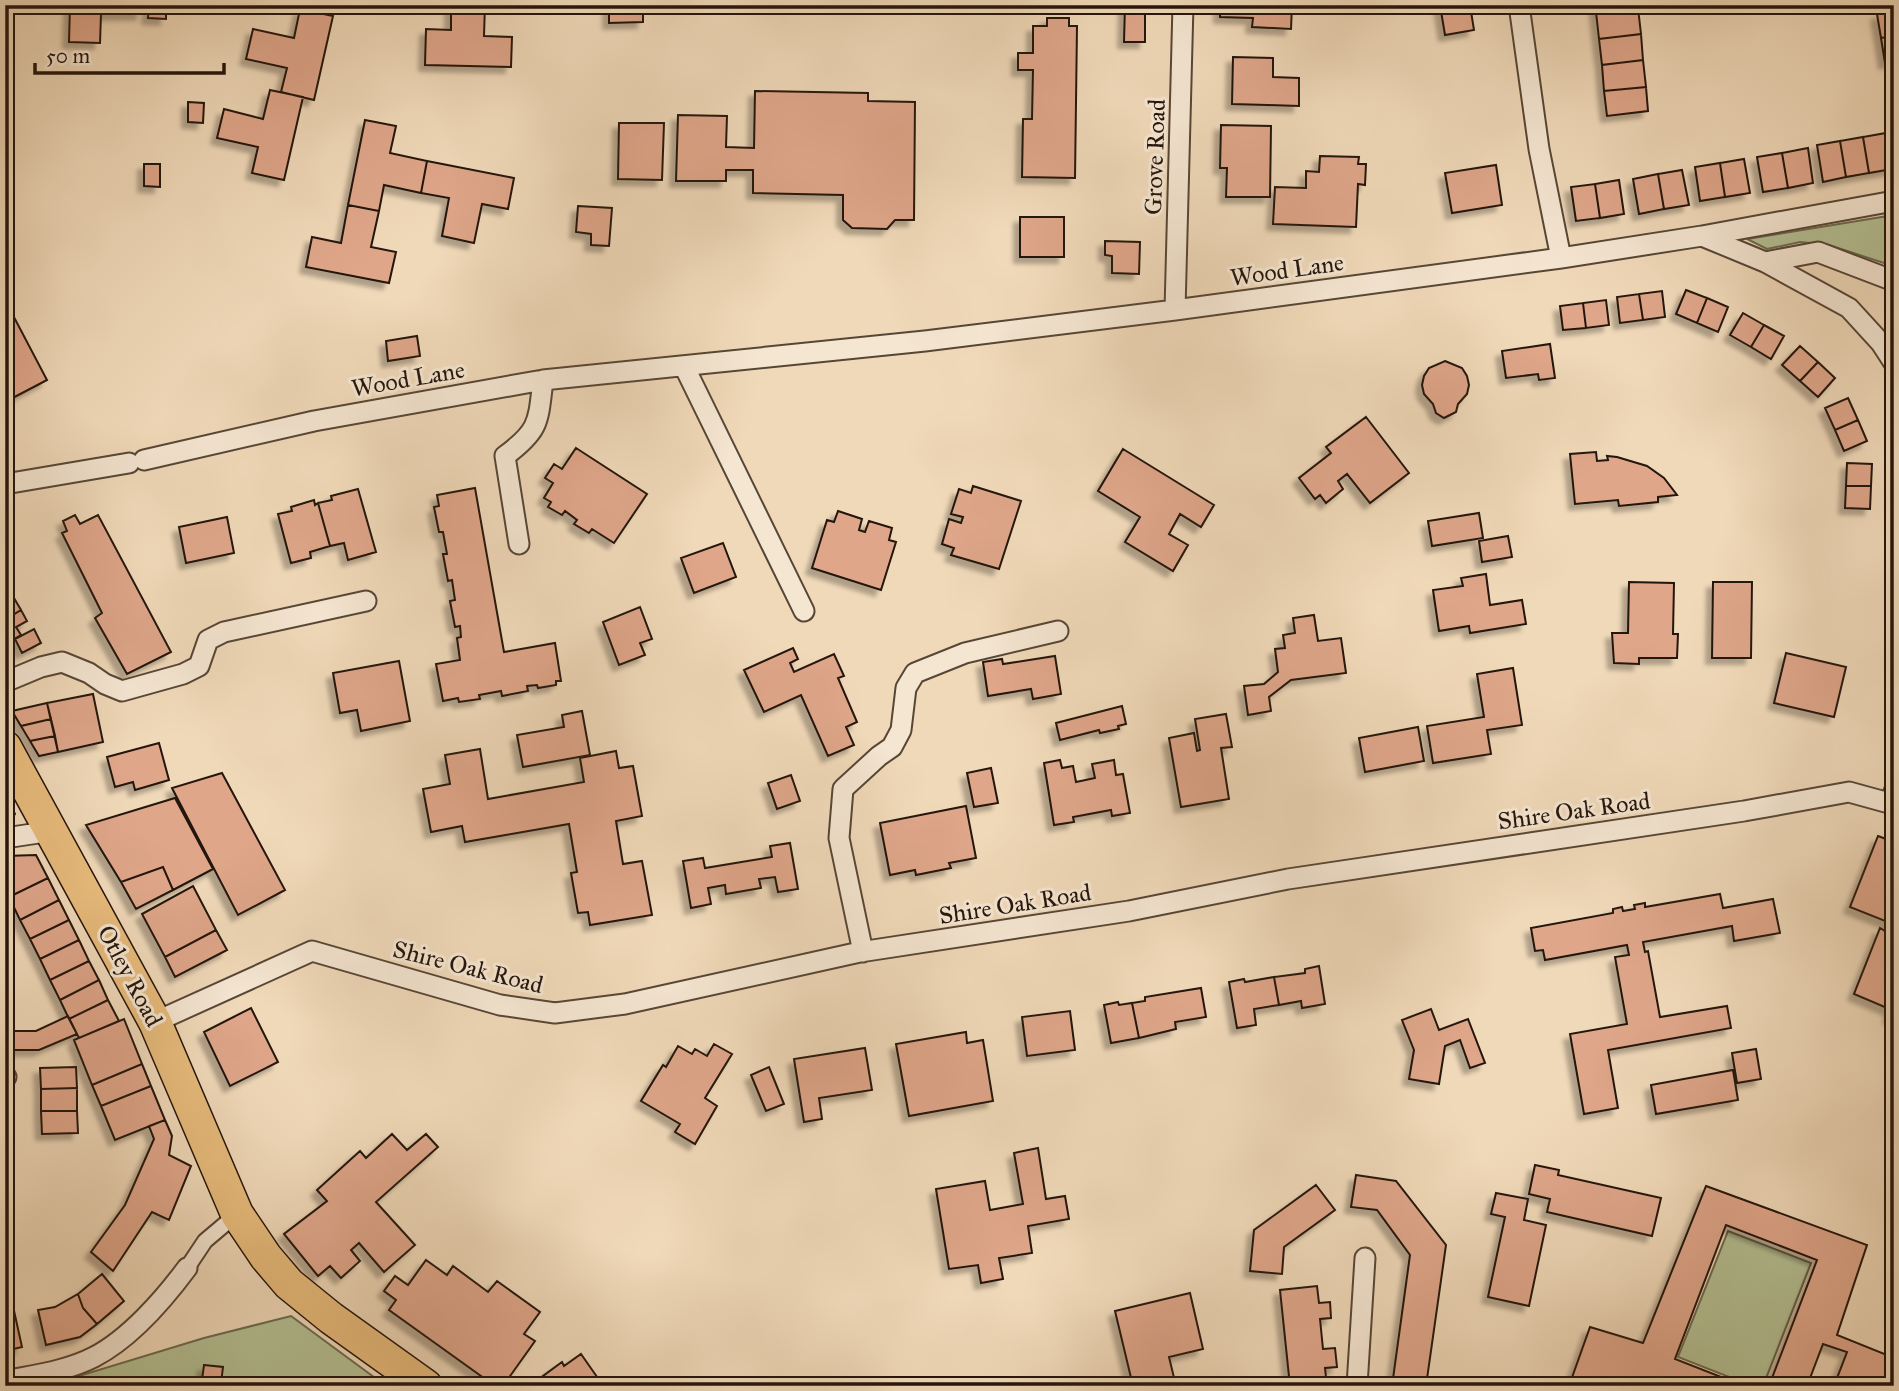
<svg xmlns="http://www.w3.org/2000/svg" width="1899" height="1391" font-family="'IM FELL Great Primer',serif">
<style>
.green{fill:#b4c094;stroke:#6c6a50;stroke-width:2}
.building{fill:#dfa68a;stroke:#24150b;stroke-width:2;filter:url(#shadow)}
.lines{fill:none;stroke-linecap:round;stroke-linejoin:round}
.pedestrian-casing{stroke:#574636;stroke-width:18}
.minor-casing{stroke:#574636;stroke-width:23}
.trunk-casing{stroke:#24150b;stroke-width:35}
.pedestrian{stroke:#f5e6d2;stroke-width:14}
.minor{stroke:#f5e6d2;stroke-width:19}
.trunk{stroke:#e8bc7c;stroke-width:32}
.labels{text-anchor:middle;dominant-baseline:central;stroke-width:6;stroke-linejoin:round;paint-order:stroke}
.street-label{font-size:24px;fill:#24150b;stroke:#f5e6d2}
</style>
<defs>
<filter id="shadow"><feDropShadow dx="-6" dy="6" stdDeviation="2" flood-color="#0004"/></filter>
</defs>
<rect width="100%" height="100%" fill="#f0d9b9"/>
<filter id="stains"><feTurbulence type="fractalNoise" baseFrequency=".00286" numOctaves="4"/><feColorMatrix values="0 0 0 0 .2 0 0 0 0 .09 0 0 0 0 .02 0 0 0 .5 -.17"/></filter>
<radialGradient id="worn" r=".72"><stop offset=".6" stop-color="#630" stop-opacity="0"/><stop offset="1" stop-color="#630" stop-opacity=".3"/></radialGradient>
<path class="green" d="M1894,215V264L1890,265L1829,245L1800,242L1767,249L1747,239Z
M1728,1231L1811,1263L1763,1386H1752L1678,1357Z
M291,1316L386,1386H67L69,1379L204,1338Z"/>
<path class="building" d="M70,5H142V14H101L100,43L69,42Z
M149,5H166V19L148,18Z
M451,5H485L484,36L512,37L511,67L425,65L426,29L451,30Z
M609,5H643V22L609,23Z
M1125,5H1145V42H1124Z
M1220,5H1292L1291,29L1252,27L1253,18L1220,17Z
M1440,5H1470L1474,30L1445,35Z
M1596,5H1638V8L1596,12Z
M1638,8L1641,34L1599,39L1596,12Z
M300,9L333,16L314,100L281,92L287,68L246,59L253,29L294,38Z
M1894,12V36L1881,38L1877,14Z
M1047,18H1069V26H1077L1075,178L1022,177L1023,119H1032L1033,70H1018V53H1033V26H1047Z
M1641,34L1643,60L1602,65L1599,39Z
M1894,36V61L1885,63L1881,38Z
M1233,57L1273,58V77L1299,78V106L1232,104Z
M1643,60L1646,87L1604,91L1602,65Z
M1646,87L1648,111L1607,116L1604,91Z
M270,90L303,97L284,180L252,173L258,147L217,138L224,109L263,119Z
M755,91L868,93V101L915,102L914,220H895L887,229L852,228L843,220V195L753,193V170H726V181H676L678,115L727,116L726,147L754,148Z
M188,102L204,103L203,123L188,122Z
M365,120L396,126L390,153L427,161L421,193L384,185L379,211L348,205Z
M619,123H664L662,180L618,179Z
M1221,125L1271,126L1270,197H1226L1227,168H1220Z
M1894,132V169H1892L1886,133Z
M1886,133L1892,169L1869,173L1863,137Z
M1863,137L1869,173L1846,177L1840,141Z
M1840,141L1846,177L1823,182L1817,145Z
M1808,148L1813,183L1788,188L1782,153Z
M1782,153L1788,188L1763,192L1757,157Z
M1320,156L1359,157L1358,164H1366L1365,185L1358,184L1356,227L1273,224L1275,187L1306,188V171L1319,172Z
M1744,159L1750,193L1725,197L1720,163Z
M427,161L514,178L508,209L482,204L474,243L442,236L449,198L421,193Z
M1720,163L1725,197L1700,201L1695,167Z
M144,164H160V187L144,186Z
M1496,165L1502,205L1452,213L1445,173Z
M1682,170L1689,205L1664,209L1658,174Z
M1658,174L1664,209L1639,214L1633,179Z
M1619,180L1624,214L1600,218L1595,184Z
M1595,184L1600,218L1576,221L1571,187Z
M348,205L379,211L371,247L396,252L389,283L306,267L312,237L341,243Z
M578,206L612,208L609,246L591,245V234L576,232Z
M1020,217H1064V257H1020Z
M1105,241L1140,242L1139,274L1112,273V256L1105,255Z
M1686,290L1707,298L1697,323L1676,314Z
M1662,291L1665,317L1643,320L1639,294Z
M1639,294L1643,320L1620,323L1617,297Z
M1707,298L1728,307L1718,332L1697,323Z
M5,300L47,380L5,402Z
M1606,300L1609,325L1586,328L1583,303Z
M1583,303L1586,328L1563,330L1560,306Z
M1743,313L1764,325L1751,347L1730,335Z
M1764,325L1784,336L1771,359L1751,347Z
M417,336L420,356L388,361L386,341Z
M1550,344L1555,378L1539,380L1538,374L1506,378L1502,351Z
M1800,346L1818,362L1800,381L1782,365Z
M1445,361L1462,368L1467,376L1469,385L1467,394L1458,404L1456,412L1444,418L1436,413L1433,404L1424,394L1422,385L1424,376L1429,368Z
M1818,362L1835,378L1818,397L1800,381Z
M1848,398L1858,420L1835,430L1825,408Z
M1366,417L1409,473L1370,503L1347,474L1338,481L1343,489L1326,503L1320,495L1315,499L1299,478L1331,453L1326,447Z
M1858,420L1867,441L1844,451L1835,430Z
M576,448L647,494L614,543L592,529L589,533L574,524L577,520L565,511L562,515L548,507L551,502L544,498L553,483L545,478L554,464L562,469Z
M1123,449L1214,505L1201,527L1180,514L1169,534L1188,545L1173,571L1125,542L1140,517L1098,491Z
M1596,452L1597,461L1608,460L1607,456L1617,457L1647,466L1664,478L1677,495L1658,497V502L1619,506L1618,500L1575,504L1570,454Z
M1847,463L1872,464L1871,486H1846Z
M973,486L1021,501L999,569L951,555L954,548L942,544L949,519L961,523L963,517L951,514L959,489L971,493Z
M1846,486H1871L1870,509L1845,508Z
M475,488L504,652L555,643L561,681H556V685L538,688L537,685L527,686L528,691L502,696L501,691L479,695L480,699L459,702L458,698L443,701L436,664L460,660L457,638L461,637L460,626L455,627L450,601L455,600L452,580L448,581L443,554H447L443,532H439L434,507L439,506L437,495Z
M358,489L376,552L348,560L344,543L330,546L318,503L332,500L331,496Z
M314,500L315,505L318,503L330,546L310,552L311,558L291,563L278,514L292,511L291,507Z
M838,511L862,519L859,530L865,532L869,521L892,528L889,540L896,542L881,590L812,568L827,520L834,522Z
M1479,513L1483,538L1432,546L1428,521Z
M75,515L80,524L98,515L171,652L127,674L95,618L102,613L62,533L67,531L63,521Z
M227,517L234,553L186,563L179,527Z
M1508,536L1512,557L1482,562L1479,541Z
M723,543L736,577L694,593L681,558Z
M1486,574L1490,605L1522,600L1526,624L1470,633L1469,626L1439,631L1433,590L1463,586L1461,578Z
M1629,582L1674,583L1673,634H1678L1677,658H1639V664L1614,663L1612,633H1628Z
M1713,582H1752L1751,658H1712Z
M14,598L21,610L5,620V603Z
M640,607L652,639L640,643L645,655L619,665L603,622Z
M21,610L27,621L16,627L21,635L5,644V620Z
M1314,615L1318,641L1341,638L1346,673L1291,680L1269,697L1271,711L1248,715L1244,686L1264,684L1278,672L1275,649L1285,648L1283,635L1295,633L1293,618Z
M34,629L41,643L22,653L15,639Z
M793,648L798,659L790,663L794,672L834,654L844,676L838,678L857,722L846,727L854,745L828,756L801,695L764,712L744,670Z
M1786,653L1846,667L1834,717L1774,703Z
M1055,656L1061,694L1033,699L1031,689L988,696L983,662L1002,659L1003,664Z
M399,661L410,721L361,731L357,710L340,713L333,673Z
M1513,668L1522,725L1487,730L1491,754L1433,763L1427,726L1484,717L1477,674Z
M93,694L103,742L58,752L47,703Z
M47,703L51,719L21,726L12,711Z
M1122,706L1126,724L1118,726L1119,729L1100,733L1099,730L1060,740L1056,723Z
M582,711L590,755L523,767L517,735L564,727L562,715Z
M1226,714L1232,747L1221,748L1229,799L1181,807L1169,738L1194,733L1197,751L1200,750L1195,719Z
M51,719L55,736L30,741L21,726Z
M1418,727L1424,761L1365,772L1359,738Z
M55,736L58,752L39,756L30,741Z
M159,743L169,780L135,790L133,782L115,787L107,757Z
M480,749L488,799L584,782L580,758L616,751L619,768L633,766L642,816L616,821L623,864L642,861L652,915L590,925L588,912L578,913L571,873L577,872L569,824L465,842L462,826L431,832L423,789L450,784L445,755Z
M1060,760L1062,768L1073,766L1076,782L1095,778L1092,764L1114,760L1116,775L1123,774L1130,813L1112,816L1111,810L1073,817L1074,822L1054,825L1044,763Z
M991,768L998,803L974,807L967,773Z
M222,773L285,890L238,915L172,788Z
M791,775L800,801L777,809L768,783Z
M6,798L15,814L9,822H5Z
M175,798L213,869L173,890L163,867L121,882L86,825Z
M966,806L976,858L949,863L951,868L916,875L915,870L890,875L880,823Z
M1878,836L1894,842V1019L1889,1017L1892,1010L1854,994L1880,928L1885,931L1888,922L1850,907Z
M790,843L798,889L778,892L775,877L759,879L761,888L726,894L725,885L708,888L711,904L691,908L683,861L703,858L705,868L772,857L770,846Z
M36,855L48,878L9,897L5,890V856Z
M163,867L173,890L136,909L121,882Z
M48,878L59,900L20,920L9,897Z
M193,886L216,930L165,957L142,914Z
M1720,894L1723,908L1773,899L1780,933L1734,941L1732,926L1643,942L1645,952L1648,951L1660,1017L1727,1006L1731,1028L1608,1050L1618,1108L1584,1114L1570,1034L1627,1024L1615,957L1629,955L1627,945L1545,960L1543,950L1535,951L1531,928L1613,913V909L1622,907L1623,911L1635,909L1634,905L1645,903V907Z
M59,900L69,920L30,939L20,920Z
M69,920L79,940L40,959L30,939Z
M216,930L227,950L175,977L165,957Z
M79,940L89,961L50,980L40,959Z
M89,961L99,980L60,1000L50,980Z
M1319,966L1325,1004L1302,1008L1301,1001L1279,1005L1274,977L1305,973V969Z
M1274,977L1279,1005L1254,1009L1256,1025L1237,1028L1229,982L1244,979L1245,982Z
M99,980L108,1000L69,1019L60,1000Z
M1201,988L1206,1017L1175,1022L1176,1029L1139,1038L1132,1003L1145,1001V997Z
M108,1000L119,1021L79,1038L69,1019Z
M1118,1002L1119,1005L1132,1003L1139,1038L1111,1043L1104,1005Z
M251,1008L278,1062L230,1086L204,1032Z
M1431,1009L1439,1030L1468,1019L1485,1063L1470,1068L1460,1040L1445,1046L1439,1084L1409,1079L1414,1050L1402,1020Z
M1070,1011L1075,1050L1027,1056L1022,1017Z
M68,1016L77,1034L39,1050H7V1031H36Z
M124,1019L142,1064L92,1085L74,1040Z
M966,1032L967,1043L983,1040L993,1101L909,1116L896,1044Z
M714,1044L732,1054L705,1098L717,1106L695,1144L675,1132L680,1124L641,1101L663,1065L666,1067L678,1046L692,1054L695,1049L707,1056Z
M865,1048L872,1090L819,1098L822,1119L804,1122L794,1059Z
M1756,1049L1761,1079L1737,1083L1732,1053Z
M142,1064L151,1086L101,1106L92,1085Z
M76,1067L77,1088L41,1089L40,1068Z
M769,1067L784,1104L766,1111L751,1075Z
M1733,1070L1738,1100L1656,1114L1651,1085Z
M151,1086L165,1120L115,1140L101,1106Z
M77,1088V1111H41V1089Z
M41,1111H77L78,1133L42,1134Z
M165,1120L172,1136L169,1155L191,1166L169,1220L152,1212L113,1271L91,1252L125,1205L154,1139L149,1126Z
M392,1134L407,1150L426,1134L438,1147L376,1202L415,1245L384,1272L359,1243L351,1250L360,1261L341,1278L330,1266L318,1276L284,1234L327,1201L317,1190L360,1151L366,1158Z
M1038,1148L1046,1199L1065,1196L1069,1219L1028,1226L1032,1253L999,1258L1003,1279L981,1283L978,1265L949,1269L936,1189L985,1181L990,1210L1023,1204L1014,1153Z
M1535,1165L1559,1170L1558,1175L1661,1198L1652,1236L1547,1212L1550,1199L1529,1194Z
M1356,1175L1396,1181L1446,1245L1426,1386H1392L1410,1255L1377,1210L1351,1207Z
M1316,1185L1335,1210L1284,1247L1282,1274L1250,1271L1254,1230Z
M1706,1186L1867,1245L1837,1335L1892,1357L1881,1386H1834L1847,1352L1823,1344L1807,1386H1769L1817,1260L1726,1225L1675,1359L1744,1386H1569L1590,1327L1643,1343Z
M1496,1193L1528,1199L1524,1220L1546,1225L1529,1306L1488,1297L1505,1217L1491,1214Z
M426,1260L447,1275L453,1266L488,1292L497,1281L540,1312L524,1334L535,1341L503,1386H495L389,1310L396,1300L384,1291L395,1276L408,1285Z
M102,1274L124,1301L97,1324L83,1308L78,1294Z
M1317,1286L1319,1303L1330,1302L1331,1318L1320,1319L1323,1349L1335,1348L1337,1367L1325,1368L1327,1386H1290L1280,1290Z
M1190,1293L1203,1349L1169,1357L1176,1386H1133L1115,1311Z
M78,1294L83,1308L97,1324L80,1337L46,1345L38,1310L55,1307Z
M11,1297L22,1347L5,1351V1299Z
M581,1354L602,1384L550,1386L543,1376L562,1362L564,1366Z
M204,1365L223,1367L221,1383L252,1386H191L192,1379L202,1380Z"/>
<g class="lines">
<defs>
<path id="pedestrian" d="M187,1268L205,1241L237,1214"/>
<path id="minor" d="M1519,5L1539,149L1561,258
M1702,236L1765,262L1849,308L1881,343L1894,363
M1765,262L1818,252L1894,281
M1175,310L1183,5
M684,366L804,611
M144,460L314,421L543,380L925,341L1175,310L1561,258L1702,236L1894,201
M5,484L129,463
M519,544L505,456C540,430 538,422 543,380
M5,682L41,667L62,662L89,673L105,684L122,691L183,674L199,666L208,640L224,632L366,601
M5,838L52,831
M863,952L839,838L843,789L879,756L892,747L901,730L906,688L915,673L965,653L1058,631
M155,1022L312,951L500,1005L555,1013L625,1004L860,952L1129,911L1288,879L1744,811L1849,792L1889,803L1894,792
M5,1077H6
M5,1381C34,1375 67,1371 94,1357C129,1339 164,1299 187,1268
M1357,1386L1365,1258"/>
<path id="trunk" d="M5,747L155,1022L237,1214L266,1257L289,1284L331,1318L426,1386"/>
</defs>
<use href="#pedestrian" class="pedestrian-casing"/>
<use href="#minor" class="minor-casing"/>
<use href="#trunk" class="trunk-casing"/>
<use href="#pedestrian" class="pedestrian"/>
<use href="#minor" class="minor"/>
<use href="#trunk" class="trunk"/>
</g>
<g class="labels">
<g class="street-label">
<text transform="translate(1155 157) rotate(-88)">Grove Road</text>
<text transform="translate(1287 270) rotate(-8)">Wood Lane</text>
<text transform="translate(408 379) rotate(-10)">Wood Lane</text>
<text transform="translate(1574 811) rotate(-8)">Shire Oak Road</text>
<text transform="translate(1015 904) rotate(-9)">Shire Oak Road</text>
<text transform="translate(468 967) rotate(14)">Shire Oak Road</text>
<text transform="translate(130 976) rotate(62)">Otley Road</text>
</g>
</g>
<rect width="1899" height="1391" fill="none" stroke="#f0d9b9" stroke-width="28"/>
<rect x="7" y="7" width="1885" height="1377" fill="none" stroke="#24150b" stroke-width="3.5"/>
<rect x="14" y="14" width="1871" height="1363" fill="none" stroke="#24150b" stroke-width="2"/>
<path d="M35 63v10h189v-10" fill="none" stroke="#24150b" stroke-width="3.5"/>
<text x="46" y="63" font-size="21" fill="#24150b" stroke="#f5e6d2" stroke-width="5" paint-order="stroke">50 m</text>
<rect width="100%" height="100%" filter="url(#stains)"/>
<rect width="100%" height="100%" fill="url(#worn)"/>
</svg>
